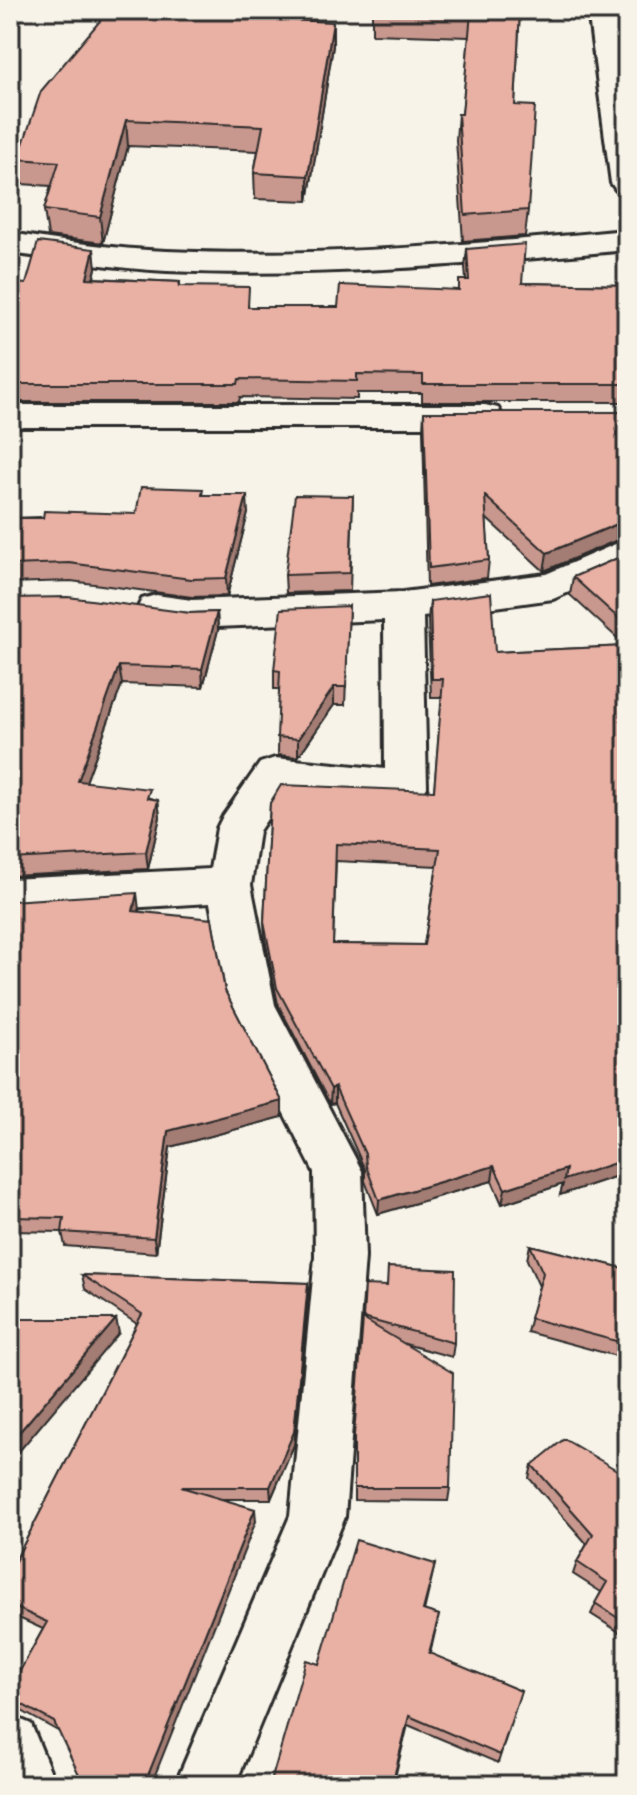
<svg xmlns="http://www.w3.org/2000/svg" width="637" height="1795" font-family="Pangolin,sans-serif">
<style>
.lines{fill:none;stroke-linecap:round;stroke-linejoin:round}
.minor-casing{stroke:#2b2b2b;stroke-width:6}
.minor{fill:#f7f3e8;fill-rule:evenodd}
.wall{fill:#c8978d;stroke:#2b2b2b;stroke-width:2;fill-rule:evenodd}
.shaded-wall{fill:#a37b73;stroke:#2b2b2b;stroke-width:2}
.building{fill:#e9b0a4;stroke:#2b2b2b;stroke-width:2;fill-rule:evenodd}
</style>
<rect width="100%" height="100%" fill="#f7f3e8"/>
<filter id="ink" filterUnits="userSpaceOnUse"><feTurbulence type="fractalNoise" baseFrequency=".0125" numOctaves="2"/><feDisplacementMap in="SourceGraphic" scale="16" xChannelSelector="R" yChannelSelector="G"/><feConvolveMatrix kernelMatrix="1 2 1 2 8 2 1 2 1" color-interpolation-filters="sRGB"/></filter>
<g filter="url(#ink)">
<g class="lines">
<defs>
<path id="minor" d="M588,10H616L627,81V192L616,190L611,183Z
M627,230V250C474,264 321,278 167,271C114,268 62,260 10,253V233C62,241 114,249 167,251C321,258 474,244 627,230Z
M10,405H485L498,408L503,416L498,424L485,427H10Z
M627,539V567L553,599L423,617L427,787L421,798L406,803L286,791L259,831L251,885L275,1005L362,1171L365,1257L345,1517L235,1785H175L290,1516L315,1257L314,1172L229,1006L210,903L10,915V879L210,869L217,828L223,816L260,763L275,758L385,769L384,620L192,628L142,619L137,609L142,599L156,595L192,600L403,592L546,574Z
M10,1715L31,1724L56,1785H10Z"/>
</defs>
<use href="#minor" class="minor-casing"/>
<use href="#minor" class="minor"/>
</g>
<path class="wall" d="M109,10H253L248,18L333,46L308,201L255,199L254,173L258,151L128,146L103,243L48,236L44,210L51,186L21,184L18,159Z
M372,10H520L515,105L528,210L525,236L463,241L456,140L458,114H462L469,37L372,34Z
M467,249L522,283L627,285V402H422V393H357V399L240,397L239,402H10V283L26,284L96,268L94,278L180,282V286L250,307H338L458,290L466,280L465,267Z
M424,412H627V536L544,571L486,518L489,560L487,578L427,586L423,430Z
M203,495L248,513L227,596L192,597L71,581L10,583V518L136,514Z
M353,496L350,591L286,593L285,575Z
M627,554V1161L623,1174L560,1195L563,1184L502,1204L492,1181L378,1214L365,1181V1170L335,1103L330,1104L278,1004L265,939L264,922L270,803L434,791L442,697H431L428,619L430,601L495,652L626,646L570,595L573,577ZM336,861L437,866L424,945L333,944Z
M10,598L190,613L217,612L218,630L203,687L122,684L86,782L158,800L160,817L148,869L10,876Z
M349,606L345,705H334L298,757L278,755L279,689H274V670Z
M10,901L139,910V912L225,991L282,1101V1117L170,1147L156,1253L65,1246L62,1232L10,1231Z
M530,1245L627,1269V1359L527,1332L539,1286L527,1260Z
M82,1275L308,1283V1297L294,1445L271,1499H222L256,1521L58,1731L11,1705L10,1703V1689L43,1629L10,1614V1571L137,1324L85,1289Z
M365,1285L454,1343L452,1357L405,1344L450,1488L448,1501L354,1500V1435Z
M627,1387V1406L619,1404L623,1390Z
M532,1465L627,1476V1637L591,1614L601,1592L573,1574L577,1562L587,1544L529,1478Z
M435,1564L424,1611L439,1615L430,1654L521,1691L498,1763L408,1725L393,1785H270L319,1664Z"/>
<path class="shaded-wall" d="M234,10H253L230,42L229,17Z
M333,22V46L308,201V176Z
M126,120L128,146L103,243L100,217Z
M94,249L96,268L89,296L87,278Z
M247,495L248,513L227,596L226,578Z
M627,520V536L544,571L547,553Z
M217,612L218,630L203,687L202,669Z
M119,666L122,684L80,798L78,781Z
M334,687V705L298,757V739Z
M158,800L160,817L148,869L146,852Z
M137,893L139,910L135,928L133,911Z
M335,1087V1103L330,1104L331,1089Z
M282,1101V1117L170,1147L156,1253L154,1238L168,1131Z
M627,1159L623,1174L560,1195L563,1184L502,1204L505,1189L566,1169Z
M494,1166L492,1181L378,1214L379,1200Z
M308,1283V1297L294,1445L271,1499L270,1487Z
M116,1319L119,1333L10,1462V1443Z
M255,1509L256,1521L151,1785H144Z"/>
<path class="building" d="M109,10H234L229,17L333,22L308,176L254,173L263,126L126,120L100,217L44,210L59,162L18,159L41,91Z
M422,10H520L515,105L535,106L528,210L465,215L458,114H462L471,12Z
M38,242L94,249L87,278L180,282L179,286L249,287L248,307H338L340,285L459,290V280H469L467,249L525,244L522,283L627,285V384H423V375L357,374V381L239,379L238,384H10V283L26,284Z
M424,412H627V520L547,553L485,496L489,560L429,568Z
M141,487L203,489L202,495H247L226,578L191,579L69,563L10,565V518H43L44,511L136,514Z
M295,495L353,496L350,573L285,575Z
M627,554V626L573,577Z
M491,593L495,652L627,646V1159L564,1180L566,1169L505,1189L494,1166L379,1200L366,1166L365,1154L335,1087L331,1089L277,988L264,922L270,803L281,785L434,791L443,679H432L430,601ZM336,844L440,849L424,945L333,944Z
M68,597L190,613L217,612L202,669L119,666L78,781L150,789L147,798L158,800L146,852L10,859V598Z
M349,606L346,687H334L298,739L277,737L280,671L274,670L281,609Z
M137,893L133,911L212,919L225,991L282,1101L168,1131L154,1238L62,1232L64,1218L10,1217V901Z
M530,1245L627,1269V1344L530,1318L543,1273Z
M388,1267L455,1270L454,1343L363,1318L365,1285L387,1286Z
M82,1275L308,1283L294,1432L270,1487H181L255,1509L144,1785H84L54,1722L10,1698V1689L47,1622L10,1605V1571L142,1314Z
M10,1319H116L10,1443Z
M363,1319L453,1373L450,1488H354V1435Z
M564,1439L627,1476V1624L595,1603L607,1582L577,1562L593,1534L532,1465Z
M356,1540L435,1564L423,1610L439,1615L429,1653L521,1691L500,1755L409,1716L392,1785H270L306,1660L319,1664Z"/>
</g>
<rect width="637" height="1795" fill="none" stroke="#f7f3e8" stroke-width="40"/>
<rect x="20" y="20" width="597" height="1755" fill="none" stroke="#2b2b2b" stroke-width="3" filter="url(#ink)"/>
</svg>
